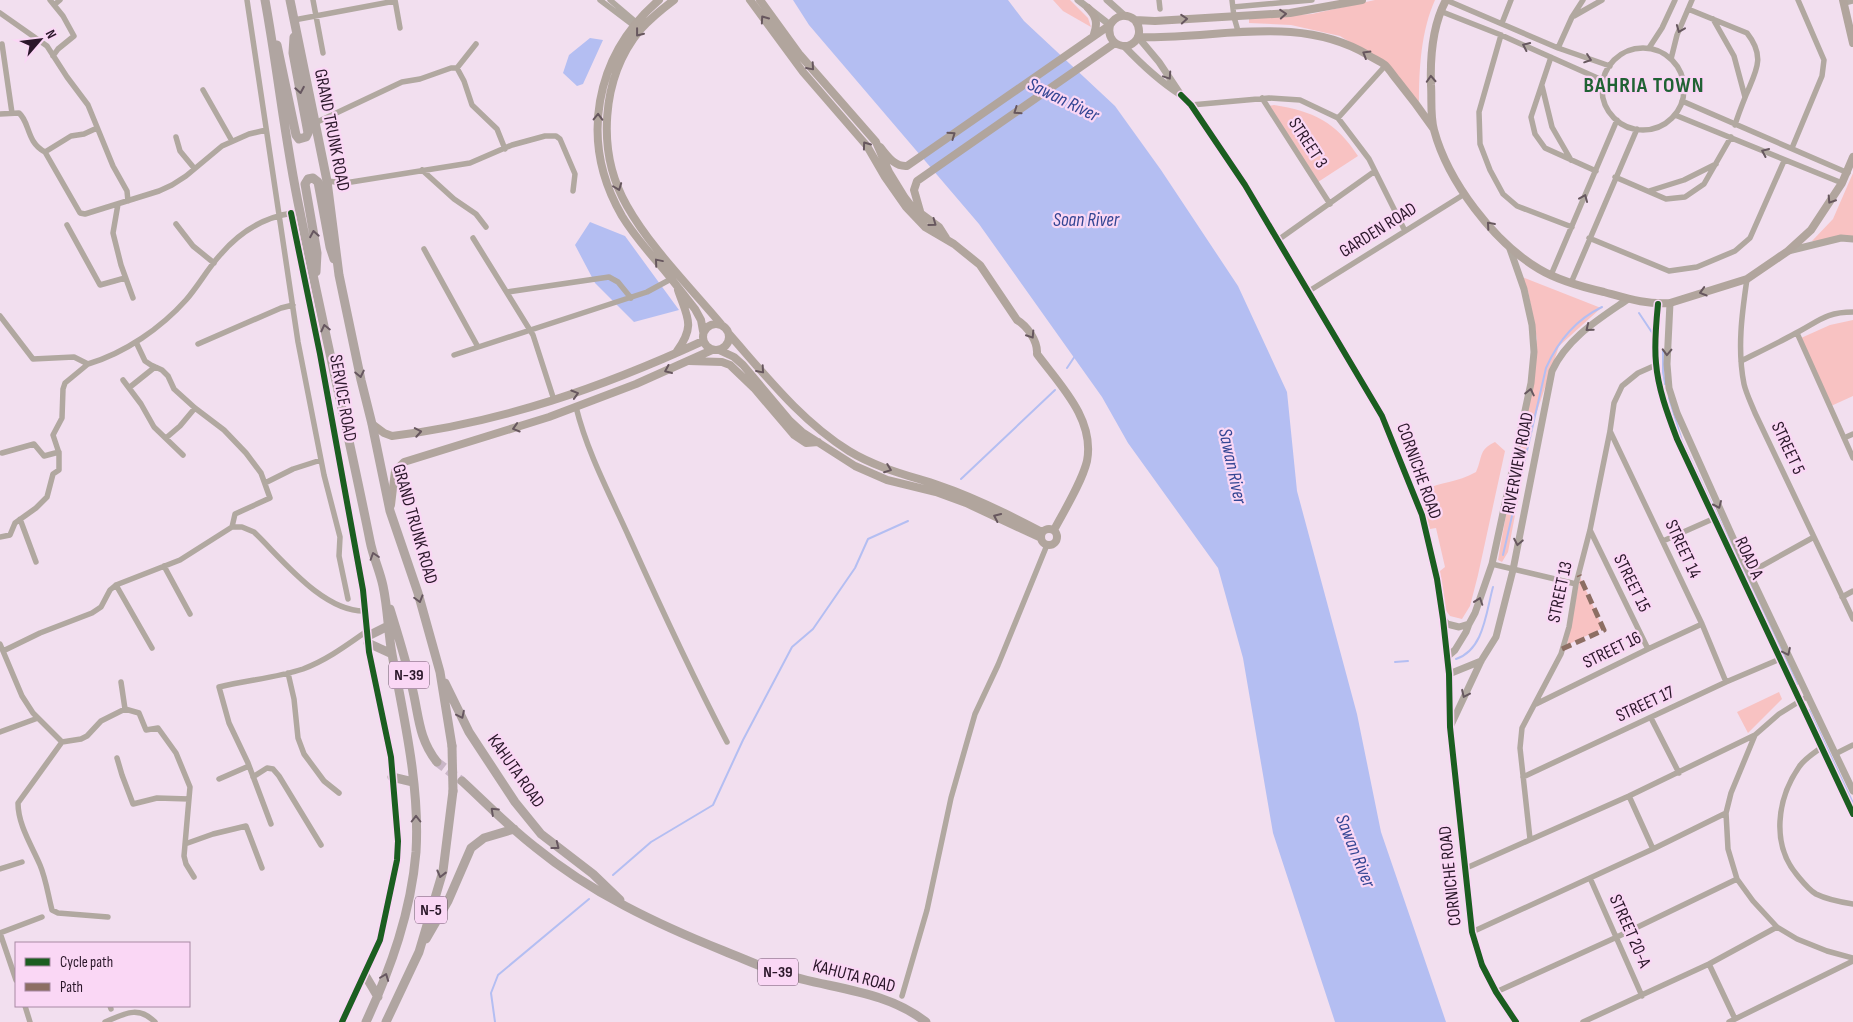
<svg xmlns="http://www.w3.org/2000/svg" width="1853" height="1022" font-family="'Sofia Sans Condensed',sans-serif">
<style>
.green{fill:#f8c2c2}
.water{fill:#b4bef2}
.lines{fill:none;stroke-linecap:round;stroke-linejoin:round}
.stream{stroke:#b4bef2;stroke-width:2}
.trunk-tunnel{stroke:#cab7c8;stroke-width:9;stroke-dasharray:9 4.5;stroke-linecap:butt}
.minor{stroke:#b1a8a0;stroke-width:5.5}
.tertiary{stroke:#b1a8a0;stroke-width:7}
.secondary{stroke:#b1a59d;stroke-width:8}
.trunk{stroke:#b0a5a1;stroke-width:9}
.trunk-bridge{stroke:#b0a5a1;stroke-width:9}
.quiet{stroke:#8d6e63;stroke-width:5;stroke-dasharray:10 5;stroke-linecap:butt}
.cycleway-casing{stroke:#fad7f5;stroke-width:9}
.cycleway{stroke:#1b5e20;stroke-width:6}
.oneway{stroke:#67575e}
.oneway2{stroke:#67585f}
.oneway3{stroke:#675760}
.labels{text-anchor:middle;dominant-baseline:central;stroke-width:4.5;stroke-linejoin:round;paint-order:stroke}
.shield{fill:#fad7f5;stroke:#695167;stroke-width:1}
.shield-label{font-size:16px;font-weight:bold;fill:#2b172a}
.street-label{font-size:18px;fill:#2b172a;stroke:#fad7f5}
.water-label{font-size:19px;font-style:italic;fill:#334593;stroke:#fad7f5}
.district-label{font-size:22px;font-weight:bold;letter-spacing:1px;fill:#206234;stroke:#fad7f5}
</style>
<rect width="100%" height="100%" fill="#f2dfef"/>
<path class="green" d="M1053,0H1070L1088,18L1091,27L1063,11Z
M1375,0H1435C1421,31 1419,69 1419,102L1387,65L1340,36L1291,25L1249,23V18L1312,14Z
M1274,105C1313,111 1336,122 1358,156L1318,182L1268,106Z
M1853,173V239L1812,241L1833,219Z
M1522,277L1601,308L1559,346L1532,426L1508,552L1502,562L1498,560L1537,339L1528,291Z
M1853,320V396L1831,406L1801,338L1830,325Z
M1495,442L1505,451L1478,575L1470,606L1462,619L1450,616L1444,608L1440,571L1445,567L1436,528L1430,529L1422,501L1423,491C1441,481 1457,483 1476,472C1483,457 1478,450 1495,442Z
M1580,577L1603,628L1567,645Z
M1779,692L1782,699L1748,733L1737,712Z"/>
<path class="water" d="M793,0H1008L1024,21L1115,106L1161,170L1238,286L1287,392L1297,491L1357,714L1381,832L1446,1022H1335L1273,833L1243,658L1218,568L1128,443L1102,397L979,224L809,25Z
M590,38L603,40L583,84L577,86L563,73L569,55Z
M590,222L625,236L679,310L634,322L595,283L575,245Z"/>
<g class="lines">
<path class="stream" d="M1639,313L1653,334
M1663,351V372L1665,384
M1067,368L1075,356
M1669,398L1682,441L1797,684
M961,479L1055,390
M1503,555L1546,368C1558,341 1575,320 1602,307
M1456,659C1484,650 1486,612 1493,587
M1395,662L1408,661
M1809,710L1853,803
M613,875L651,842L713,805L743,740L792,647L813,629L855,568L868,539L908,521
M495,1022L491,993L498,975L589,899"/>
<path class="trunk-tunnel" d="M437,762L462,781"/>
<path class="minor" d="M50,0L63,16L74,36L58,49L53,56
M247,0L298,342L324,475L340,537L339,556L348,599
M313,0L323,53
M395,0L400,28
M600,0L633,25
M610,0L636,22
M1159,0L1160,9
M1232,0L1234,17L1238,31
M1446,0L1558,48L1610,66
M1844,3L1853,1
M54,5L60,0
M1233,7L1312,0
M1688,9L1747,33C1766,57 1756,71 1746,95C1742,105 1738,115 1735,125
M1440,11L1501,35L1602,80
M0,13L47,46L67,77L88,105L113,166L127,191L128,201
M1574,16L1602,0
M1713,19L1734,56L1745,97
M294,20L395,1
M1502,23L1511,0
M1501,35L1479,112L1480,144L1490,170L1503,194L1517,206L1572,227
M2,44L12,113
M1558,48L1572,17L1583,0
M1649,48L1662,28L1675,0
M1602 89a41 41 0 1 1 82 0a41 41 0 1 1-82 0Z
M1551,57L1531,117L1535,134L1545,148L1596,171
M1671,59L1677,35L1692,0
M457,68L476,44
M1542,86L1552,127L1571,160
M203,90L232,141
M1262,98L1330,204
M1682,101L1848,173
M1191,105L1269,98L1300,100L1338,118L1369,159L1405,231
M0,114L19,113C30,122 26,142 45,152L80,213L85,214L159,191L172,185L186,176L222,146L249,134L266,130
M1675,115L1842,183
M1338,118L1385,66
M315,123L402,82L420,79L451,68H457L464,81L472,105L497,129L505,149
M176,137L180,151L194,168
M1792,148L1822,76L1824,60L1798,0
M45,152L71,136L84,134L97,128
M422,170L454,199L476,214L486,227
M1615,177L1666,199L1685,197L1704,184L1731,137
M327,181L345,183L470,163L512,145L545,136H556L560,139L575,174L573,191
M1649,191L1684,180L1716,164
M118,204L113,233L121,265L133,298
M291,213L320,354L363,590L369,652L391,757L398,841L397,860L380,940L342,1022
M176,224L193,246L214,263
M67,225L100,285L125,278
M473,238L533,335L554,400
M1589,238L1669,271L1697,267L1735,251L1750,238L1784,161
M1278,240L1375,171
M424,249L478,347
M1551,275L1617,120
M1747,279C1742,313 1737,349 1744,384C1746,393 1751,403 1755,413L1853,619
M1571,283L1637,129
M1309,291L1463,195
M507,292L609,277L618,282L631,298
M0,316L33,359L74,357L88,364C125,353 161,328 186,300C199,285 208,268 221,254C240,232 264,217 293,213
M1797,333L1853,458
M136,342L145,361L151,365L162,370L168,376L174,389L195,408L224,430L246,453L261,473L270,498L235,514L232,527
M198,344L281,308L293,305
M454,355L647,292L671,279
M1741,361C1759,352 1778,343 1796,333C1819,321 1826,312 1853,312
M123,380L141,404L154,427L183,455
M130,387L155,367
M576,407C587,452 610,495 629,537C660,606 692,675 727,742
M1610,431L1702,624L1726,682
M166,438L180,426L195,408
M1844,438L1853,434
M2,453L34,444L44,456L59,452
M265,483L293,469L321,460
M20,519L36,562
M1590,530L1648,649
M0,537L10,535L15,523L36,508L47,497L53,474L59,470V453L53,435L62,418L63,389L65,383L88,364
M1663,541L1715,518
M1492,564L1576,584
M164,566L190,614
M1749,573L1814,537
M116,585L152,648
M1842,597L1853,591
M0,644L22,696L33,713L62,742L81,739L87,736L101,721L125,709L139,713L146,730L158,728L176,753L190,787L184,856L186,864L194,877
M3,651L40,633L92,613L101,607L110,590L116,585L180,560L232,527H242L254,532C282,559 323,612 365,611
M288,673L294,699L298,738L304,754L324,781L339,793
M121,682L125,709
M1808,696L1779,714L1755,735L1731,793L1726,813L1728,849L1737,879L1753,901L1777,927L1797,939L1827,951L1853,958
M1536,704L1648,649L1702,624
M1651,718L1679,773
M0,732L38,718
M62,742L18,803C18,825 32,846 40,865C46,879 48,895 52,910L58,913L108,917
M1822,747C1814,753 1804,759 1799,767C1777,799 1771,844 1797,875C1802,881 1809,890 1816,894C1828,900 1840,902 1853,904
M1835,754L1853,745
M117,758L122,775L133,804L157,798L189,799
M253,777L267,768L273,769L279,776L321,845
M1523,777L1726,682L1780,659
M219,779L249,766
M1629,796L1653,849
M271,824L248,763L229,723L219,687C247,680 276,678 303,669C327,660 347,645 367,631
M1530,839L1520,748L1522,728L1561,654L1569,627L1576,584L1590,530L1610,431L1614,403L1622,386L1638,373L1656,365
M185,844L213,834L246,826L262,868
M0,869L22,862
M1464,869L1629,796L1755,735
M1590,878L1642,996
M1472,932L1653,849L1726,813
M0,933L16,980
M0,933L42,917
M1709,964L1735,1019
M1496,992L1617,937L1737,879
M902,996L927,910L951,798L975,714L998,665L1047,545
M25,1006L30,1022
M110,1006L111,1009
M105,1022C124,1014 138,1005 155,1022
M1583,1022L1709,964L1777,927
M1729,1022L1853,961"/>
<path class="tertiary" d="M1078,0L1110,25
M1107,0L1125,16
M1124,46C1141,64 1159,81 1181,95L1159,62L1138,37
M1181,95L1191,105L1245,185L1382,416L1422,515L1437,579L1443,619L1449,674L1450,727L1472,932L1482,965L1496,992L1516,1022
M1788,251L1841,238L1853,239
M1670,303L1667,364L1669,388L1677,413L1742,558L1853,791
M1658,304C1656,324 1654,343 1656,363C1658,389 1668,415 1677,439L1853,814
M1443,619L1447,624L1459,627L1469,624
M1447,657L1455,650L1466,632L1469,624L1475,613L1492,564L1531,383L1534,352L1532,325L1524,289L1510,249
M1449,674L1481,661
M1451,725L1481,661L1496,637L1513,570L1552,371C1567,338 1599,319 1628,299"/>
<path class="secondary" d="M659,0C594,56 579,142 622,216C633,234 646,249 659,264C672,279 683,294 695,309L701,320L703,331
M674,0C662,9 650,19 640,30C601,78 596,152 627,206C650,247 690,287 721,324
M750,0L803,72L867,146L885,177L906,207L925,227L954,244L980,265L1017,320C1027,326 1038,341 1037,354C1060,385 1095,419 1087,461C1082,482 1064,511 1054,530
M760,0L800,55L876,142L889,172L905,198L912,207L939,227L946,238
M1446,0C1432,26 1430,56 1431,85C1432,99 1430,116 1434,130C1448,182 1494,242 1539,269C1559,281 1582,287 1604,292C1626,298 1647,305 1670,303L1747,279L1788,251L1811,230L1842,183L1853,157
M1843,0L1853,43
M1088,8C1096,16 1098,23 1094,34
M1135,20L1155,21L1290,13L1362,0
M1138,37C1216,40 1297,13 1368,55C1374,59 1380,61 1385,65C1389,69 1393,75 1397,80C1410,96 1422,112 1433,128
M880,147C887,155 894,167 907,166L1110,25C1116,15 1126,13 1135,20C1142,30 1140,41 1128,46C1115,47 1107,38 1110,25
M920,211L914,190L917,181L1115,43
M703 337a13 13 0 1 1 26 0a13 13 0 1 1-26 0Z
M729,334C766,376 801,421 849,451C877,468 907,475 938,485C974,497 1008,514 1042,532
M719,350L734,357L743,365L790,421L802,432L855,466L887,480L936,492L966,503L1041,538
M677,351C696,325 687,317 678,290
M689,361L722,362L730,365L754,388L794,435L806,443L818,442
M372,424L384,433L392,436C501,423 603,387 703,341
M391,505L395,471L404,462L549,417L636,384L712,350
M1041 537a8 8 0 1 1 16 0a8 8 0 1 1-16 0Z"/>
<path class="trunk" d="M265,0C278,71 285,142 300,212C322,322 348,431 370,541C373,557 380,571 383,586C388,609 388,632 392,654C404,719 420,786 416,852C411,912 391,968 366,1022
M290,0L327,181L339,275L361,380L372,424L390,511L418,593L440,672L452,746
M277,45L296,135L299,139L306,137L308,133L293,53L294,37
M316,272L317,253L305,184L308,179L313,178L318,182L330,247L334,259
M390,609C398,635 406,660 412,687C419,715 418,738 437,762
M368,636L388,626
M368,643L392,654
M445,683L469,732L515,802L541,834L593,874L620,900
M392,777L413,782
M462,781C486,803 509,827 535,847C591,893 657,924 724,951C742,958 761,967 780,973C829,989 884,989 926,1022
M426,939L448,901L471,848L484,838L514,829
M365,975L378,997
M386,1022L419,952L443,871L453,791"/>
<path class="trunk-bridge" d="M452,746L453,791"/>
<path class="quiet" d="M1562,649L1604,630L1579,575"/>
<defs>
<path id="cycleway" d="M1181,95L1191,105L1245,185L1382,416L1422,515L1437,579L1443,619L1449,674L1450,727L1472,932L1482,965L1496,992L1516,1022
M291,213L320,354L363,590L369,652L391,757L398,841L397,860L380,940L342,1022
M1658,304C1656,324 1654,343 1656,363C1658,389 1668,415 1677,439L1853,814"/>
</defs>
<use href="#cycleway" class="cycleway-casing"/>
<use href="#cycleway" class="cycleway"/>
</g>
<defs><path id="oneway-chevron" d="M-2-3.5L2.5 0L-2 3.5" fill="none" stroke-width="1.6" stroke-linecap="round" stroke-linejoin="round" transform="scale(1.25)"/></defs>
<g class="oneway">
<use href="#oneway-chevron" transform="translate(1283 14) rotate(-4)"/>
<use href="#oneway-chevron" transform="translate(764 19) rotate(-125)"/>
<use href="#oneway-chevron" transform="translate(1184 19) rotate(-4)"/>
<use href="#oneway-chevron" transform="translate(639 33) rotate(128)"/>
<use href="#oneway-chevron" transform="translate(1366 54) rotate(-149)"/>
<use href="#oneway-chevron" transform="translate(811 67) rotate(49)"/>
<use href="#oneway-chevron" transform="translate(1431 79) rotate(-93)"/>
<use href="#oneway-chevron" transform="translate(1017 111) rotate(145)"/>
<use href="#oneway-chevron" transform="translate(598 117) rotate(-89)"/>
<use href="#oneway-chevron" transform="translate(952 135) rotate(-35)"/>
<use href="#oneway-chevron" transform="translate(866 145) rotate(-126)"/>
<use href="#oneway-chevron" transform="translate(618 187) rotate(69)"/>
<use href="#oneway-chevron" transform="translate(1831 200) rotate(123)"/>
<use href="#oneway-chevron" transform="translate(933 223) rotate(36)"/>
<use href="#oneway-chevron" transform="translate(1490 225) rotate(-131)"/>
<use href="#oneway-chevron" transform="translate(658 262) rotate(-130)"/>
<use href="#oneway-chevron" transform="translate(1703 292) rotate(164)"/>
<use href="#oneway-chevron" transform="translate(1031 335) rotate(57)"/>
<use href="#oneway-chevron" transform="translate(668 370) rotate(156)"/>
<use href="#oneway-chevron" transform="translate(761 370) rotate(49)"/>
<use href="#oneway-chevron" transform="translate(575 394) rotate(-17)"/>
<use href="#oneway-chevron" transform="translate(516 428) rotate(163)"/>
<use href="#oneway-chevron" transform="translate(418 432) rotate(-10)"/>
<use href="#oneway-chevron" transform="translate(888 469) rotate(21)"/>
<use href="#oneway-chevron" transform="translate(997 517) rotate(-155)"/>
</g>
<g class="oneway2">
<use href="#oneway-chevron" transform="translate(1680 29) rotate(112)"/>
<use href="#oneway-chevron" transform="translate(1526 46) rotate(-155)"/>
<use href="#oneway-chevron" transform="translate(1588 59) rotate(19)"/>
<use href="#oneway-chevron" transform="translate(1168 76) rotate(56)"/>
<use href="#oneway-chevron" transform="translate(1765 152) rotate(-156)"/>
<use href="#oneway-chevron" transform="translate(1584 198) rotate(-67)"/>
<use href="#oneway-chevron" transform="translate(1589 328) rotate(141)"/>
<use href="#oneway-chevron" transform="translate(1667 352) rotate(92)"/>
<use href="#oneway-chevron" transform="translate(1530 392) rotate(-78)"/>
<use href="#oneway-chevron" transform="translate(1718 505) rotate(66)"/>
<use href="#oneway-chevron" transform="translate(1518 542) rotate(101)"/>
<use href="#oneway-chevron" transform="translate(1479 601) rotate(-71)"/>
<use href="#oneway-chevron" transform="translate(1787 652) rotate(65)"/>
<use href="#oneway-chevron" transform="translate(1465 694) rotate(115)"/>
</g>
<g class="oneway3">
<use href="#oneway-chevron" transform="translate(300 90) rotate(80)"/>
<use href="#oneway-chevron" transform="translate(314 234) rotate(-100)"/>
<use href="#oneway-chevron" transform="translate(325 328) rotate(-103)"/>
<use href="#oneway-chevron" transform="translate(360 374) rotate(78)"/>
<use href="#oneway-chevron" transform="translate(374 556) rotate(-108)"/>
<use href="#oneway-chevron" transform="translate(419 599) rotate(74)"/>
<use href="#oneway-chevron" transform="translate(461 715) rotate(64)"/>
<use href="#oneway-chevron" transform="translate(494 811) rotate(-137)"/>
<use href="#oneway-chevron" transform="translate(416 819) rotate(-90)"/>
<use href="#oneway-chevron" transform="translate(556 846) rotate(38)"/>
<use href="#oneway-chevron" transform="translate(441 874) rotate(104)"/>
<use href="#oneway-chevron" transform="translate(385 977) rotate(-69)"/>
</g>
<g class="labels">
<g class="shield">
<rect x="389" y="661.5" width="40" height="27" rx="4"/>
<rect x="415" y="896.5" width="32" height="27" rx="4"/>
<rect x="758" y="958.5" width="40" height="27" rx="4"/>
</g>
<g class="shield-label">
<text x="409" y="675">N-39</text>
<text x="431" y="910">N-5</text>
<text x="778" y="972">N-39</text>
</g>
<g class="street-label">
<text transform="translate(332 130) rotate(79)">GRAND TRUNK ROAD</text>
<text transform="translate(1308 143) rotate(57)">STREET 3</text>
<text transform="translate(1378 230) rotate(-32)">GARDEN ROAD</text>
<text transform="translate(343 398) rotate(80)">SERVICE ROAD</text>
<text transform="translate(1788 448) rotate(65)">STREET 5</text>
<text transform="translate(1518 463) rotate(-79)">RIVERVIEW ROAD</text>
<text transform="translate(1419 471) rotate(70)">CORNICHE ROAD</text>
<text transform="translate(415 524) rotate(74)">GRAND TRUNK ROAD</text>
<text transform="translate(1683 549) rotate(65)">STREET 14</text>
<text transform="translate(1749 558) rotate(65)">ROAD A</text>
<text transform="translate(1632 583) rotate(64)">STREET 15</text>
<text transform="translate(1560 592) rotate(-78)">STREET 13</text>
<text transform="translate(1612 650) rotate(-26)">STREET 16</text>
<text transform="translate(1645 704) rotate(-25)">STREET 17</text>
<text transform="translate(516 771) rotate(55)">KAHUTA ROAD</text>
<text transform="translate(1450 876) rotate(-96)">CORNICHE ROAD</text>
<text transform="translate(1630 931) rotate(66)">STREET 20-A</text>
<text transform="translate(854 976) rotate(15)">KAHUTA ROAD</text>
</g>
<g class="water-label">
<text transform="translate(1063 100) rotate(26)">Sawan River</text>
<text x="1086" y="220">Soan River</text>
<text transform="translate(1232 466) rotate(78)">Sawan River</text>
<text transform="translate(1355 851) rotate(68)">Sawan River</text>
</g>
<g class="district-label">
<text x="1644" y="85">BAHRIA TOWN</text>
</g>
</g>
<rect x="15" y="942" width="175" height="65" fill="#fad7f5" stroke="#a78aa4"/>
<rect x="25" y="958" width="25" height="8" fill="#1b5e20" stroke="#a78aa4"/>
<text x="60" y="967" font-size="15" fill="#2b172a">Cycle path</text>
<rect x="25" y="983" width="25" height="8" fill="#8d6e63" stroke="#a78aa4"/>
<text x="60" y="992" font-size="15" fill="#2b172a">Path</text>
<g transform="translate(40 40) rotate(62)" stroke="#fad7f5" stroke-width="4" paint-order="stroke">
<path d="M0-4L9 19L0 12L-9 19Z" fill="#2b172a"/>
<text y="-8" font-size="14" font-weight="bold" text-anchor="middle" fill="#2b172a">N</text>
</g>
</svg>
